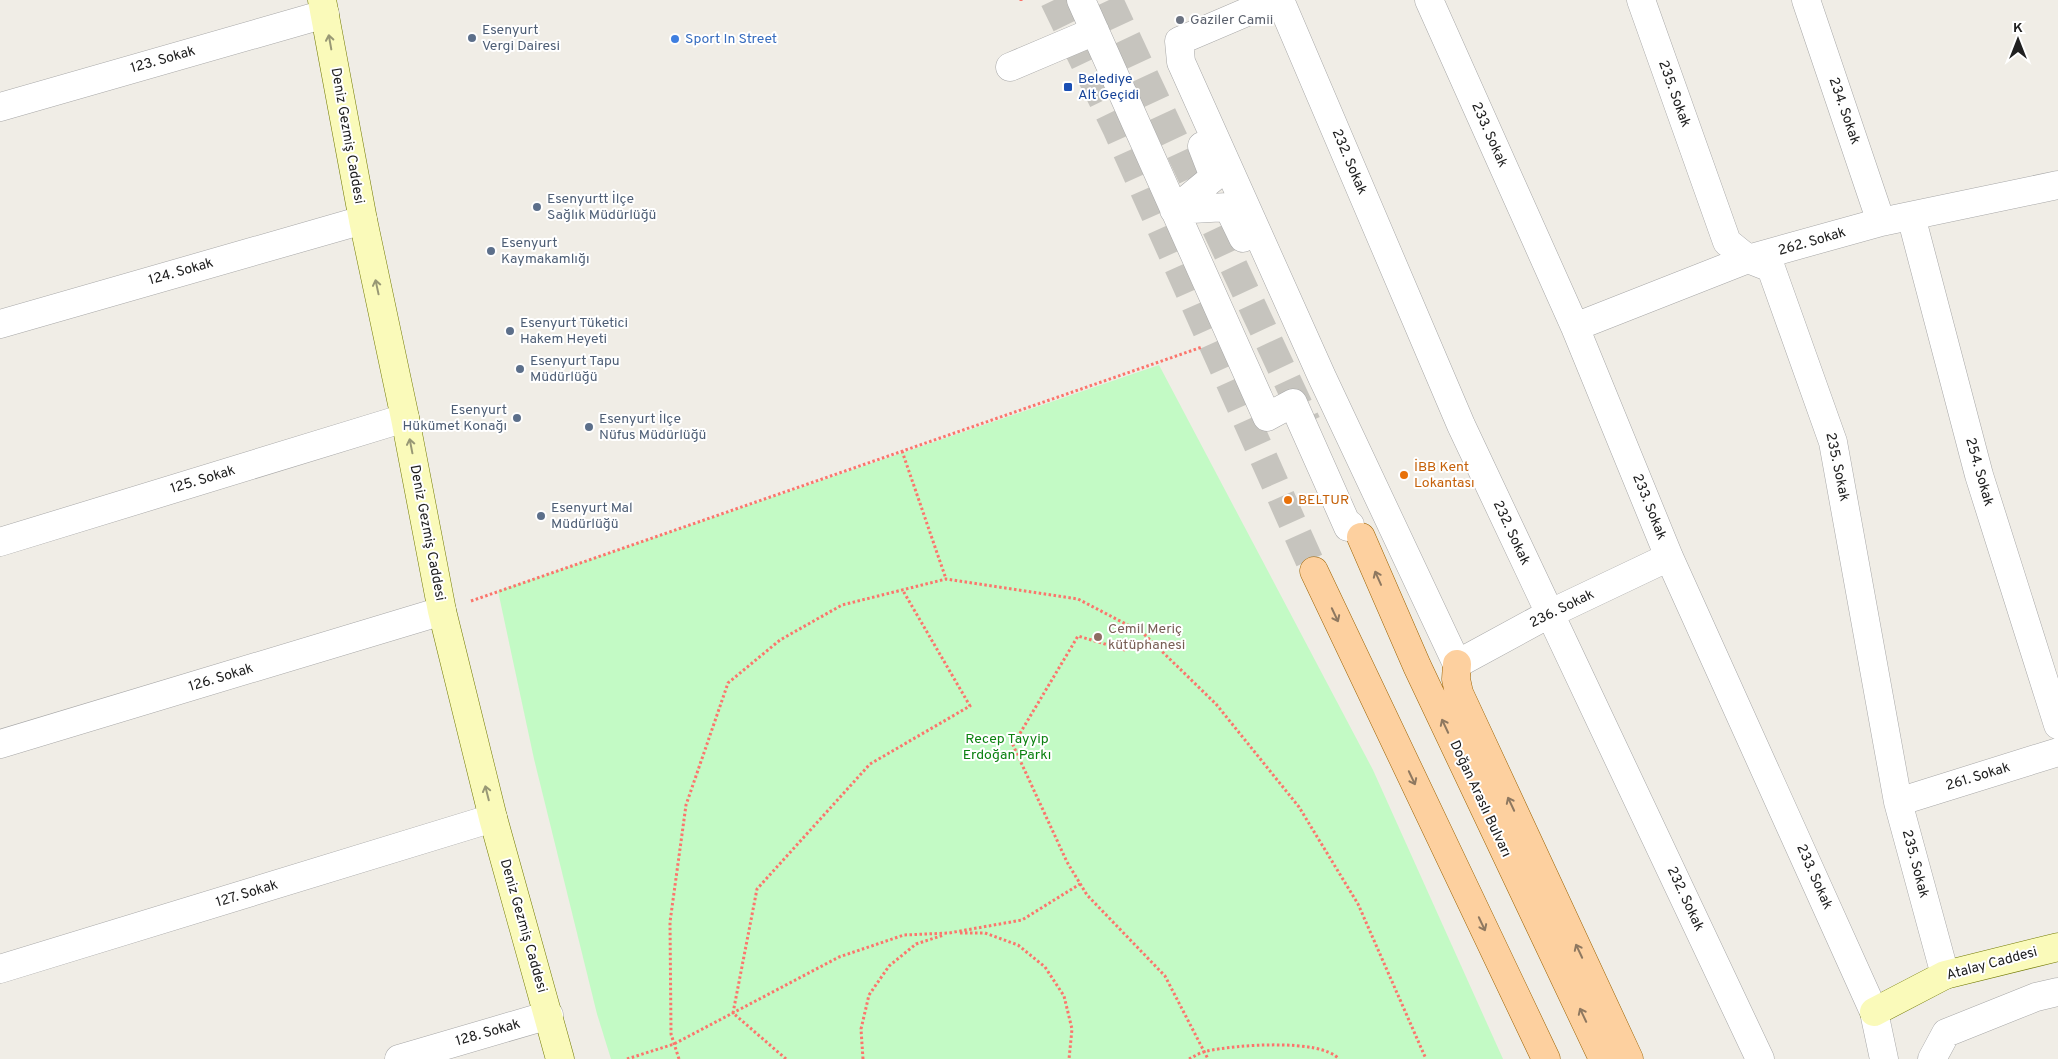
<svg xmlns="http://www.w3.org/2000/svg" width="2058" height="1059" font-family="Overpass,sans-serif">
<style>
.park{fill:#c3fac5}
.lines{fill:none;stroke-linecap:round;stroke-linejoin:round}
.primary-tunnel{stroke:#c6c4be;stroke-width:28;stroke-dasharray:28 14;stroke-linecap:butt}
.street-casing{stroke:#a7a7a7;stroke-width:29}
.secondary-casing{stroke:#727a04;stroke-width:29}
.primary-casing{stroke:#9b6200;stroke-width:29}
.path{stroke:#fb756c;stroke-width:3;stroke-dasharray:2.5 2.5;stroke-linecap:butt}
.street{stroke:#fff;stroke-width:28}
.secondary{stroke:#fafaba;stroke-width:28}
.primary{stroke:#fdd09f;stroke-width:28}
.oneway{stroke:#989875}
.oneway2{stroke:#8e7860}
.worship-dot{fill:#6b7280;stroke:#fff;stroke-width:2}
.service-dot{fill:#5c6f8a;stroke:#fff;stroke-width:2}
.shop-dot{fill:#3f7fe0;stroke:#fff;stroke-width:2}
.transit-dot{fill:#1a4fb4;stroke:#fff;stroke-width:2}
.food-dot{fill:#e8710a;stroke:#fff;stroke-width:2}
.education-dot{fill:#8d6e63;stroke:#fff;stroke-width:2}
.labels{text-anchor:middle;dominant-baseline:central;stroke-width:4;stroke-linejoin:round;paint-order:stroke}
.worship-label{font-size:14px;fill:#5b616d;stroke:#fff;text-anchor:start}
.service-label{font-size:14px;fill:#4e5e75;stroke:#fff;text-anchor:start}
.shop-label{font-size:14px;fill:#366cbe;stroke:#fff;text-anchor:start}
.street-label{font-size:14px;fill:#202020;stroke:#fff}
.transit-label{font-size:14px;fill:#164399;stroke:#fff;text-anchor:start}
.food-label{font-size:14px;fill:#c56008;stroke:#fff;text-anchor:start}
.education-label{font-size:14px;fill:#785e54;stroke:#fff;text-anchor:start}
.park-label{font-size:14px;fill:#0b8110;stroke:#fff}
</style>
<rect width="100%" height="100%" fill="#f0ede6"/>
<path class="park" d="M1159,365L1373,770L1503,1059H611L597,1014L534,759L498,591Z"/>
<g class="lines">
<path class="primary-tunnel" d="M1054,0L1117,130L1314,571
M1109,0L1307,423"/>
<defs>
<path id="street" d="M1081,0L1267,417L1293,403L1348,527L1350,525
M1275,0L1179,41L1181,62L1322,377L1457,664L1549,614L1669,557
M1280,0L1461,425L1760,1059
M1429,0L1575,327L1669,557L1874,1012L1884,1059
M1641,0L1727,242L1748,259L1771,268L1833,442L1898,802L1945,975
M1806,0L1881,222
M1010,67L1095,31
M0,107L325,14
M1174,210L1228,207L1243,238
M1174,210L1214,177L1202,146
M1911,216L1979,475L2058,725
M0,324L363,220
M1575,327L1748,259L1881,222L2058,185
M0,542L405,418
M0,744L442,611
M1898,802L2058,752
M0,969L493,818
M399,1059L549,1015
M1932,1059L1946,1033L2036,997L2058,992"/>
<path id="secondary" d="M322,0L363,220L405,418L442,611L493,818L560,1059
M1874,1012L1945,975L2058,947"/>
<path id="primary" d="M1361,537L1417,666L1603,1059
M1314,571L1546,1059
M1457,664L1456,679L1459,693L1629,1059"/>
</defs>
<use href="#street" class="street-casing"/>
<use href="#secondary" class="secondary-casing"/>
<use href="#primary" class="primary-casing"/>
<path class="path" d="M1021,0V1
M902,451L946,579
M471,601L1202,347
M1125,650L1078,636L1013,745L1067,862L1087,895L1165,976L1208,1059
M960,933H985L1018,945L1045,967L1064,996L1072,1029L1069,1059
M627,1059L674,1044L839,957L904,935L949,933L1022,920L1080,884
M679,1059L671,1034L670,922L686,805L728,683L780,640L842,605L946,579L1078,599L1143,633L1216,704L1299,807L1358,904L1426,1059
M786,1059L733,1013L757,889L870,764L970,706L902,589
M863,1059L861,1029L869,995L889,966L916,944L944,935
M1189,1059C1195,1056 1201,1052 1207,1051C1235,1045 1320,1038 1339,1059"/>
<use href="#street" class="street"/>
<use href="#secondary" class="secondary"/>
<use href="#primary" class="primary"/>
</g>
<defs><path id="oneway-shaft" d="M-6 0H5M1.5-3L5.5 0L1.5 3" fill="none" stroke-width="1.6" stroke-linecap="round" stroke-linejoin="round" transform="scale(1.25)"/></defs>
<g class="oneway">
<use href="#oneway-shaft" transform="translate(330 42) rotate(-100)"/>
<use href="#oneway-shaft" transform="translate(377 287) rotate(-102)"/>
<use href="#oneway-shaft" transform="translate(411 446) rotate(-101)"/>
<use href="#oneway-shaft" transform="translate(487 793) rotate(-104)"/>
</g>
<g class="oneway2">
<use href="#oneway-shaft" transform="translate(1378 578) rotate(-114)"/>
<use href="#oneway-shaft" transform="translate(1335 615) rotate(65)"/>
<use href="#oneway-shaft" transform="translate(1445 726) rotate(-115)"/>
<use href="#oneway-shaft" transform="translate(1412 778) rotate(65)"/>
<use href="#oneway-shaft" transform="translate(1511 804) rotate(-115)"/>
<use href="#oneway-shaft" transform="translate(1482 924) rotate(65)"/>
<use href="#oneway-shaft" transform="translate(1579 951) rotate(-115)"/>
<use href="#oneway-shaft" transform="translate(1583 1015) rotate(-115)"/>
</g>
<circle class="worship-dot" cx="1180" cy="20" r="5"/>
<g class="service-dot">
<circle cx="472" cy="38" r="5"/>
<circle cx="537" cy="207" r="5"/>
<circle cx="491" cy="251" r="5"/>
<circle cx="510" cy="331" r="5"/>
<circle cx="520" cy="369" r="5"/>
<circle cx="517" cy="418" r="5"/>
<circle cx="589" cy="427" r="5"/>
<circle cx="541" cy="516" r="5"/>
</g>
<circle class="shop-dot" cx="675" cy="39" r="5"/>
<rect class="transit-dot" x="1063" y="82" width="10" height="10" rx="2.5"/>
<g class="food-dot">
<circle cx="1404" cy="475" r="5"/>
<circle cx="1288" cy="500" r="5"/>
</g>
<circle class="education-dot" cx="1098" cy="637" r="5"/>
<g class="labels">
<g class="worship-label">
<text x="1190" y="20">Gaziler Camii</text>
</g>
<g class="service-label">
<text x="482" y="30">Esenyurt<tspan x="482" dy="16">Vergi Dairesi</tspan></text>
<text x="547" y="199">Esenyurtt İlçe<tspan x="547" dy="16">Sağlık Müdürlüğü</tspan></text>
<text x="501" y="243">Esenyurt<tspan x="501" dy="16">Kaymakamlığı</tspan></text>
<text x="520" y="323">Esenyurt Tüketici<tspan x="520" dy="16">Hakem Heyeti</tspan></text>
<text x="530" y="361">Esenyurt Tapu<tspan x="530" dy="16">Müdürlüğü</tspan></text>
<text x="507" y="410" text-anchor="end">Esenyurt<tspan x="507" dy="16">Hükümet Konağı</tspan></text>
<text x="599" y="419">Esenyurt İlçe<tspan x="599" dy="16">Nüfus Müdürlüğü</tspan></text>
<text x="551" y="508">Esenyurt Mal<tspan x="551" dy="16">Müdürlüğü</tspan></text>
</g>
<g class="shop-label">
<text x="685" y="39">Sport In Street</text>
</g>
<g class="street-label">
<text transform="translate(163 60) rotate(-16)">123. Sokak</text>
<text transform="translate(1674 94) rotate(70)">235. Sokak</text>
<text transform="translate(1844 111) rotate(71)">234. Sokak</text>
<text transform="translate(1489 135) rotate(66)">233. Sokak</text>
<text transform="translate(347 136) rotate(80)">Deniz Gezmiş Caddesi</text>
<text transform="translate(1349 162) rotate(67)">232. Sokak</text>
<text transform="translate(1812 242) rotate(-16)">262. Sokak</text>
<text transform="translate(181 272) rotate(-16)">124. Sokak</text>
<text transform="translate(1837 467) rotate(78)">235. Sokak</text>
<text transform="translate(1979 472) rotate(74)">254. Sokak</text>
<text transform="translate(203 480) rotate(-17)">125. Sokak</text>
<text transform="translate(1649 507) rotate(68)">233. Sokak</text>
<text transform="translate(427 533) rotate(79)">Deniz Gezmiş Caddesi</text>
<text transform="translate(1511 533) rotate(65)">232. Sokak</text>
<text transform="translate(1562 609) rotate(-26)">236. Sokak</text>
<text transform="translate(221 678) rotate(-17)">126. Sokak</text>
<text transform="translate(1978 777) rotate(-17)">261. Sokak</text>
<text transform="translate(1480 799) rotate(65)">Doğan Araslı Bulvarı</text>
<text transform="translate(1915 864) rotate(75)">235. Sokak</text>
<text transform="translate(1814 877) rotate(66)">233. Sokak</text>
<text transform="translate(247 894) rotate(-17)">127. Sokak</text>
<text transform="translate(1685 899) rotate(65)">232. Sokak</text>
<text transform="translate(523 926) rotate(74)">Deniz Gezmiş Caddesi</text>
<text transform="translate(1992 964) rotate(-15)">Atalay Caddesi</text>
<text transform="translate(488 1033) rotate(-16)">128. Sokak</text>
</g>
<g class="transit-label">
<text x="1078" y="79">Belediye<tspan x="1078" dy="16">Alt Geçidi</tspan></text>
</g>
<g class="food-label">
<text x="1414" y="467">İBB Kent<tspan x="1414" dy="16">Lokantası</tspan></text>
<text x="1298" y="500">BELTUR</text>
</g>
<g class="education-label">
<text x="1108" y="629">Cemil Meriç<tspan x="1108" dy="16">kütüphanesi</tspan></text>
</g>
<g class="park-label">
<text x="1007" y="739">Recep Tayyip<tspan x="1007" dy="16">Erdoğan Parkı</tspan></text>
</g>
</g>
<g transform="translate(2018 40)" stroke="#ffffff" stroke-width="4" paint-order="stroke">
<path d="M0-4L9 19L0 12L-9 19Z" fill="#202020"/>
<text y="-8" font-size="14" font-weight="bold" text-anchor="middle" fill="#202020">K</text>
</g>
</svg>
